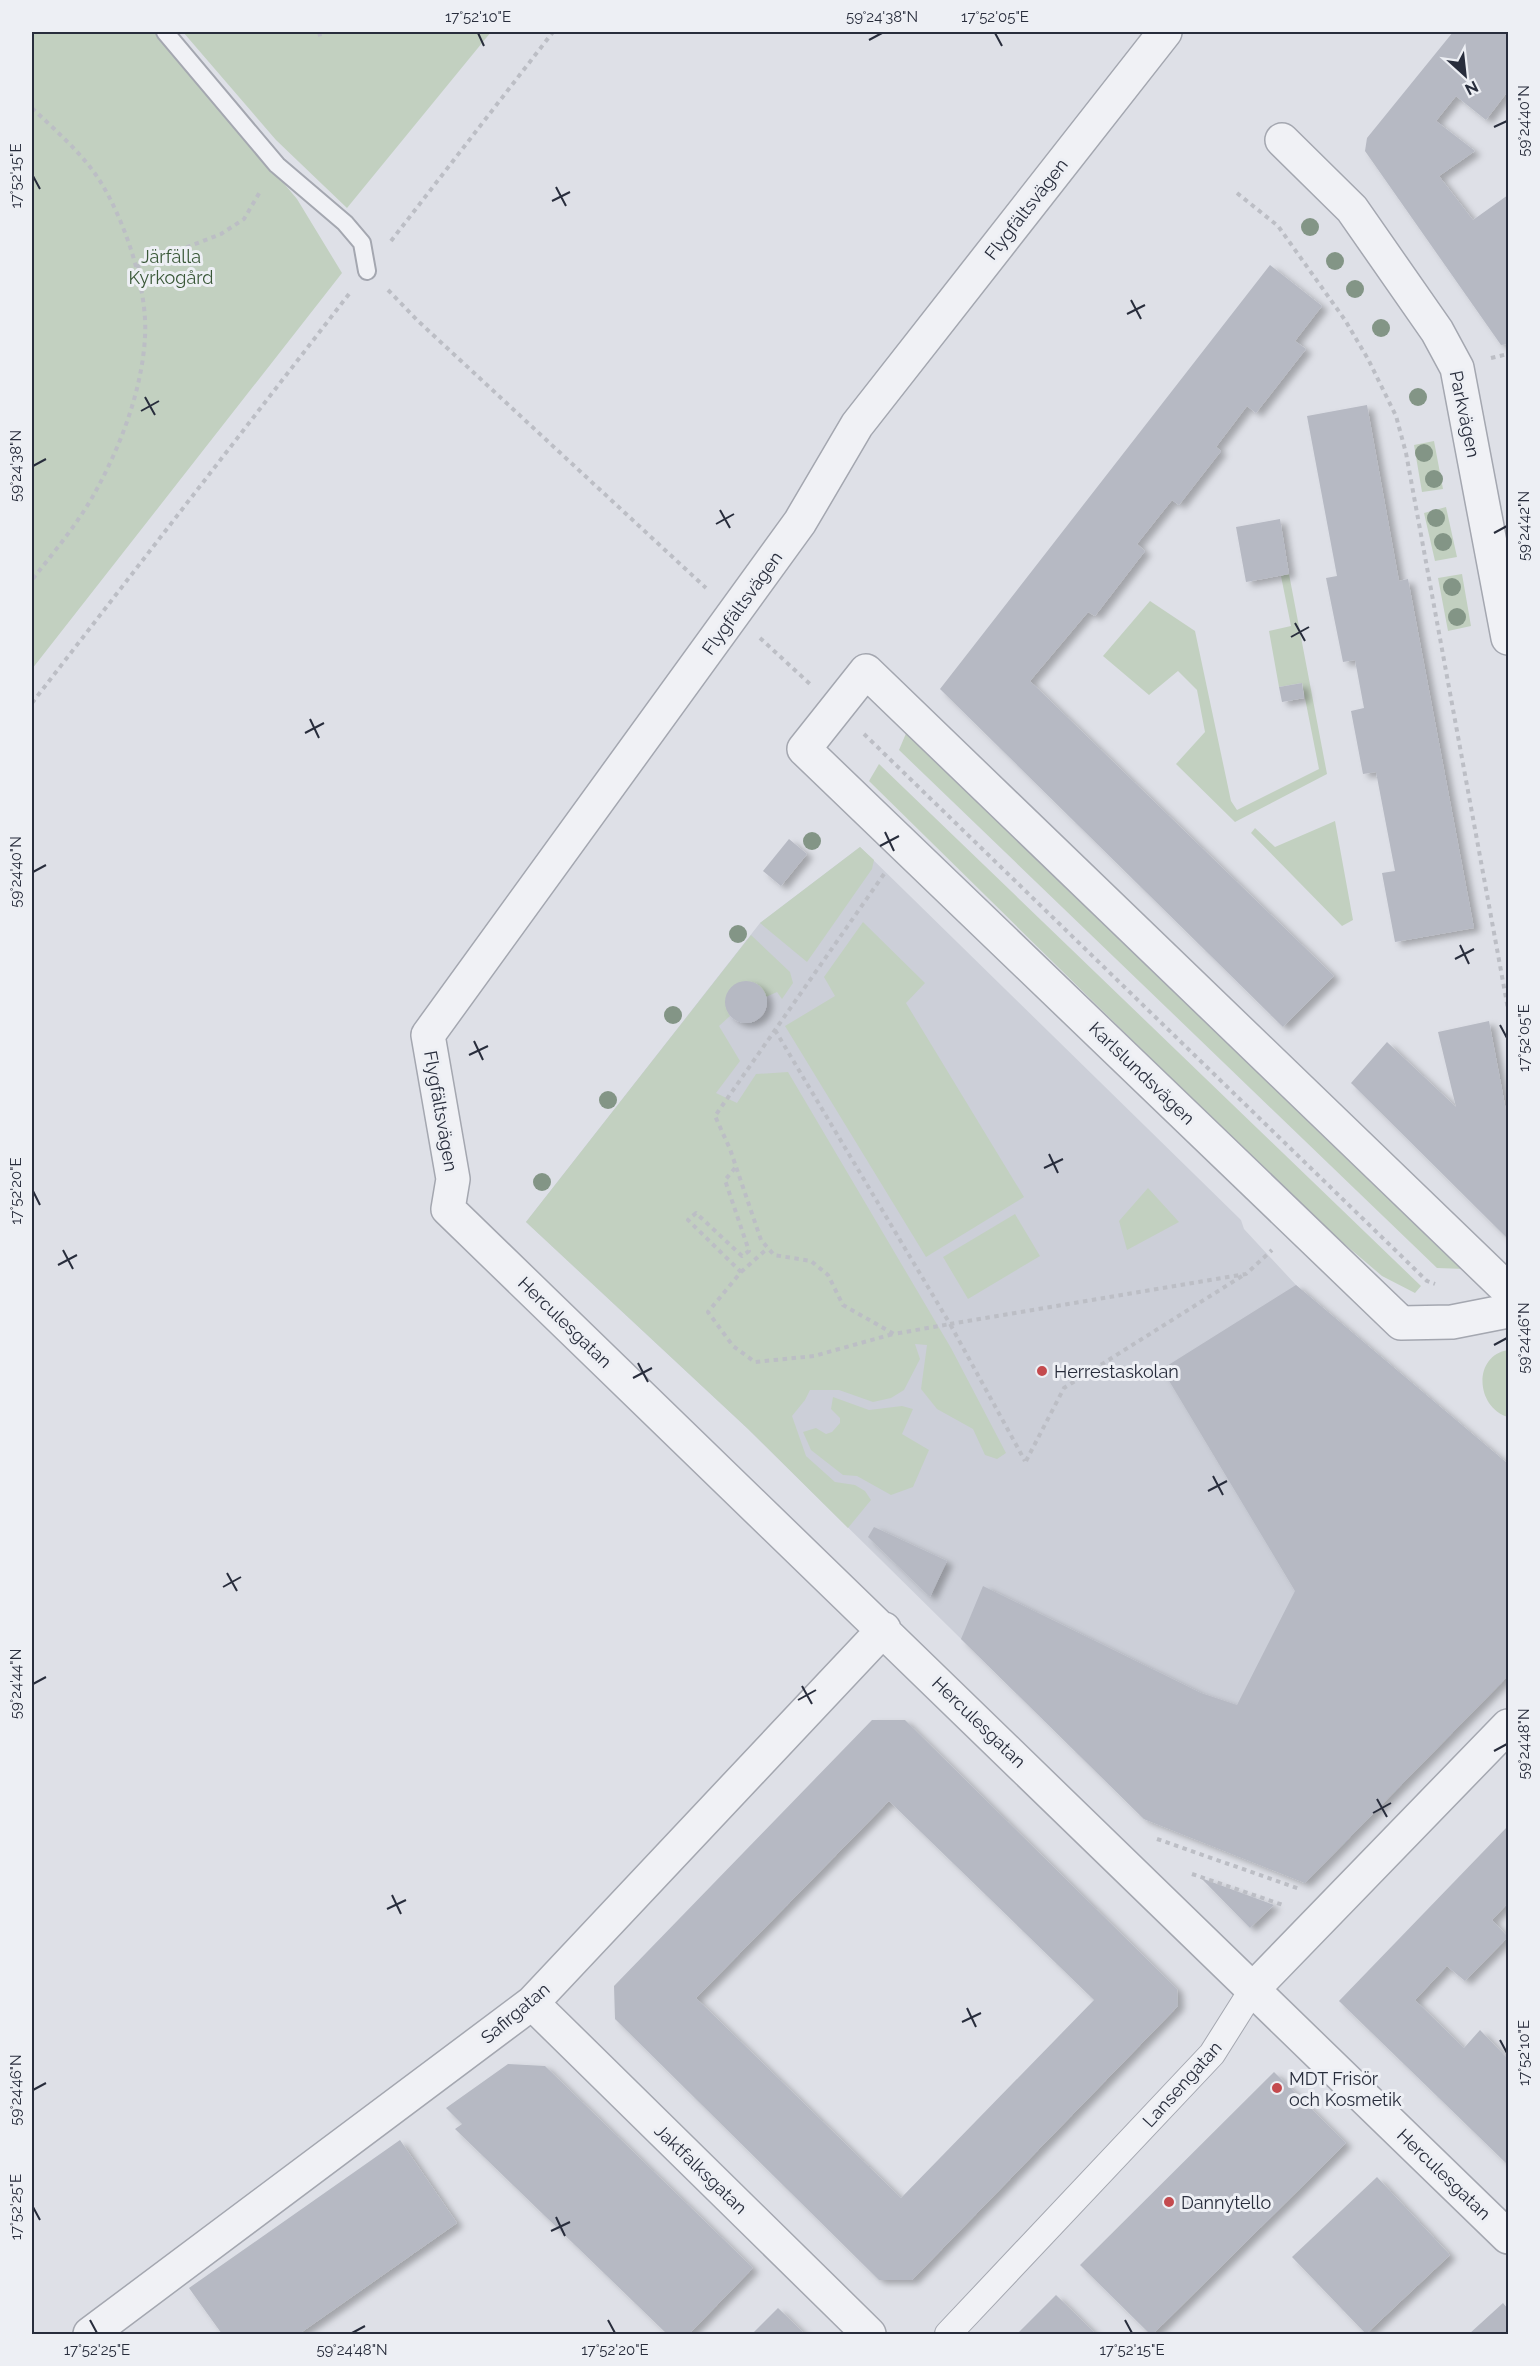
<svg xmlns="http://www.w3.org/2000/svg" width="1540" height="2366" font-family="Raleway,sans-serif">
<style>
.built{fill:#cccfd8}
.green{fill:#c2d0c0}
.building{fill:#b6b9c3;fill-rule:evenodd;filter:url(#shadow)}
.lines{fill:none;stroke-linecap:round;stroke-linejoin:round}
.service-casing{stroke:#a4a7b0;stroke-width:20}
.pedestrian-casing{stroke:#a4a7b0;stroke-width:28}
.minor-casing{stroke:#a4a7b0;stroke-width:36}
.path{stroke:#bcbec5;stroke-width:4;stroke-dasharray:4.5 4.5;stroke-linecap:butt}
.service{stroke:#f0f1f5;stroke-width:16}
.pedestrian{stroke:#f0f1f5;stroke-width:26}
.minor{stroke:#f0f1f5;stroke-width:33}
.tree{fill:#839586}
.ticks{fill:none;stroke:#282d3c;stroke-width:2}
.poi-dot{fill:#c44a4e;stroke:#edeff4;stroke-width:2}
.labels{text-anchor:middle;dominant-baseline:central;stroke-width:6;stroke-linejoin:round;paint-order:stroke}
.street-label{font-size:18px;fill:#282d3c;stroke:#edeff4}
.park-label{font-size:18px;fill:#395737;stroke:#edeff4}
.poi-label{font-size:18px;fill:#282d3c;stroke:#edeff4;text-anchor:start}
.neatline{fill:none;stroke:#282d3c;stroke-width:2}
.ticks-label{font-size:15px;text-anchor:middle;fill:#282d3c}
</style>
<defs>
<filter id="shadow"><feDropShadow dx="6" dy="4" stdDeviation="3" flood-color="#0004"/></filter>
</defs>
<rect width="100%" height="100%" fill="#dee0e7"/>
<path class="built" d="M860,847L1241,1220L1244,1229L1296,1285L1508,1464V1676L1305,1883L1144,1819L747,1428L526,1222L760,923Z"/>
<path class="green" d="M32,32H156L297,199L342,273L32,669Z
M183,32H491L347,208L276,140Z
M1434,441L1443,489L1422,492L1414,445Z
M1446,507L1457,557L1435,561L1424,513Z
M1289,574L1327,774L1235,822L1176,764L1205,732L1197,690L1178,671L1149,695L1103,656L1150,601L1195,631L1231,801L1237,810L1319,769L1302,683L1279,687L1269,631L1291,626L1281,576Z
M1462,574L1471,626L1448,631L1438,578Z
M907,731L1465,1269L1437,1268L899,750Z
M879,764L1421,1286L1415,1293L1382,1276L1307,1212L869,781Z
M1335,821L1353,920L1342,926L1251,833L1255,828L1275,847Z
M860,847L874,860L872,869L807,962L760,923Z
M863,922L925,983L906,1003L1024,1197L926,1257L785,1026L835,996L824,977Z
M751,935L790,972L793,983L782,999L777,992L766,997C756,967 712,985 730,1016L719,1026L740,1061L716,1093L737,1103L756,1074L788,1072L951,1348L1006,1453L997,1459L985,1455L973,1429L937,1409L921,1389L927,1345L915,1344L920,1359L904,1390L891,1398L873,1402L839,1390H810L805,1400L792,1416L806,1456L835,1482L855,1485L865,1491L871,1500L848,1528L747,1428L526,1222Z
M1148,1188L1179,1222L1127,1250L1119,1221Z
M1015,1214L1040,1256L968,1299L943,1257Z
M1508,1350V1417C1476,1408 1472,1356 1508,1350Z
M833,1397L869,1410L902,1406L913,1409L902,1434L929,1450L913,1487L891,1495L857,1476L843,1475L811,1450L803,1432L816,1428L826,1434L832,1432L840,1423V1418L831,1409Z"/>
<path class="building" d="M1453,32H1505L1508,36V91L1486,120L1456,96L1436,121L1475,151L1439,176L1473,220L1508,195V344L1501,345L1365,151L1367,138Z
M1270,265L1322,306L1295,341L1306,349L1256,413L1247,406L1216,447L1221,451L1179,505L1172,500L1137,544L1145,551L1095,616L1088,612L1030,681L1334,976L1283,1027L940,689Z
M1367,405L1399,581L1408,579L1474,928L1395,942L1382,873L1395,871L1376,772L1363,774L1351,711L1364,708L1355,660L1343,662L1326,578L1337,576L1307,416Z
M1280,519L1289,574L1246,582L1236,527Z
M1302,683L1304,698L1282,702L1279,687Z
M789,839L807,854L781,886L763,871Z
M725 1002a21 21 0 1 1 42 0a21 21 0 1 1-42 0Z
M1489,1021L1508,1121V1239L1351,1083L1387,1042L1456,1107L1438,1032Z
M1296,1285L1508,1464V1676L1305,1883L1144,1819L961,1639L983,1586L1201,1693L1237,1705L1295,1591L1162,1369Z
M874,1527L947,1561L930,1597L868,1537Z
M872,1720H905L1177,1989L1178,2006L912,2280H879L615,2019L614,1986ZM889,1801L1094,2000L901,2198L696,1998Z
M1508,1826V1903L1492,1920L1508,1937L1465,1981L1447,1966L1415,2000L1464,2048L1480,2030L1508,2059V2165L1339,2001Z
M1201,1878L1274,1905L1250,1928Z
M508,2064L545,2066L753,2268L689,2334H667L455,2129L462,2124L446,2108Z
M1274,2072L1346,2143L1153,2334H1150L1080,2265Z
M400,2140L457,2223L299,2334H222L189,2288Z
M1377,2177L1450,2255L1366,2334L1292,2257Z
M1056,2295L1096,2334H1017Z
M1503,2303L1508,2309V2334H1469Z
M778,2308L805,2334H752Z"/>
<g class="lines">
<defs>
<path id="service" d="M165,32L277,165L345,223L362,243L367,271"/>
<path id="pedestrian" d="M948,2334L1212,2054L1253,1989"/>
<path id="minor" d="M1165,32L857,425L800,522L428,1035L453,1179L448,1209L1508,2237
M1282,140L1352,209L1437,331L1457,368L1508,638
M1508,1290L866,671L804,749L1401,1323L1452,1322L1508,1311
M1253,1989L1508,1726
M532,2003L869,2334
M90,2334L532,2003L884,1629"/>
</defs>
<use href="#service" class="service-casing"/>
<use href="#pedestrian" class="pedestrian-casing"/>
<use href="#minor" class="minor-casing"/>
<path class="path" d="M319,32L321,40
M32,108C56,131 82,153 100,181C125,221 148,289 145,337C142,391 120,448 93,496C76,526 53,553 32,580
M1237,193L1278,226L1345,320L1368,359L1396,416L1406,453L1508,1009
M391,241L553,32
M136,267L221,234L244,219L261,190
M388,290L418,321L706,588
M1491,358L1508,354
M760,638L810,684
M32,703L349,294
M864,734L1427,1281L1435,1284
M884,874L715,1116L730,1149L761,1240L774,1255L811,1261L828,1275L843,1305L894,1334L950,1324L1025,1461
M775,1030L950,1324L1246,1274L1272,1250
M735,1168L725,1180L749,1251L742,1256L696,1213L688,1220L741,1272L708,1312L733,1346L755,1362L814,1356L893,1334
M741,1272L768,1248
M1026,1461L1064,1388L1242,1276
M1157,1839L1300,1889
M1192,1874L1283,1905"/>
<use href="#service" class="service"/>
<use href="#pedestrian" class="pedestrian"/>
<use href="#minor" class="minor"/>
</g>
<g class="tree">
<circle cx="1310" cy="227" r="9"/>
<circle cx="1335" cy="261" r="9"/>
<circle cx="1355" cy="289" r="9"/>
<circle cx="1381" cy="328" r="9"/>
<circle cx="1418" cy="397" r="9"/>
<circle cx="1424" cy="453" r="9"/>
<circle cx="1434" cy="479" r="9"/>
<circle cx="1436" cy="518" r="9"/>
<circle cx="1443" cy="542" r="9"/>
<circle cx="1452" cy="587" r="9"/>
<circle cx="1457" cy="617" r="9"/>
<circle cx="812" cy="841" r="9"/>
<circle cx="738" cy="934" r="9"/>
<circle cx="673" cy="1015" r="9"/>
<circle cx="608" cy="1100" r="9"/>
<circle cx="542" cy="1182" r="9"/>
</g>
<path class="ticks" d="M478,33L484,46M995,33L1002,46M869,40L882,33M1494,127L1507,121M33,176L40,189M556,187L566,206M552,201L570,192M1131,300L1141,319M1127,314L1145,305M145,397L155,415M141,411L159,401M33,466L46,459M720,510L730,528M716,524L734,514M1494,533L1507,526M1295,623L1305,641M1291,637L1309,627M310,719L319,738M305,733L324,723M885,832L894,851M880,846L899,836M33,872L46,865M1460,945L1469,964M1455,959L1474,949M1500,1025L1507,1038M474,1041L483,1060M469,1055L488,1046M1049,1154L1058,1173M1044,1168L1063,1159M33,1191L40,1205M63,1250L73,1269M58,1265L77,1255M1494,1345L1507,1338M638,1363L648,1382M633,1378L652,1368M1213,1476L1223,1495M1208,1491L1227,1481M227,1573L237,1591M223,1587L241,1577M33,1684L46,1677M802,1686L812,1704M798,1700L816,1690M1494,1751L1507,1744M1377,1799L1387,1817M1373,1813L1391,1803M392,1895L401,1914M387,1909L406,1900M967,2008L976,2027M962,2022L981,2013M1500,2040L1507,2053M33,2090L46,2083M33,2207L40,2220M556,2217L565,2236M551,2231L570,2222M90,2320L97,2333M608,2320L615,2333M1125,2320L1132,2333M352,2333L365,2326"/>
<g class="poi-dot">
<circle cx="1042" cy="1371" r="6"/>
<circle cx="1277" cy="2088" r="6"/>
<circle cx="1169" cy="2202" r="6"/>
</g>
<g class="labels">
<g class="street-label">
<text transform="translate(1026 209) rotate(-52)">Flygfältsvägen</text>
<text transform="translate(1465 414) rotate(78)">Parkvägen</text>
<text transform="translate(742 603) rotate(-54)">Flygfältsvägen</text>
<text transform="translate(1142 1073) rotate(44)">Karlslundsvägen</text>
<text transform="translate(441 1111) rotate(80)">Flygfältsvägen</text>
<text transform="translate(565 1322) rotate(44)">Herculesgatan</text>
<text transform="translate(979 1722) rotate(44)">Herculesgatan</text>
<text transform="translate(515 2013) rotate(-40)">Safirgatan</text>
<text transform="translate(1182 2084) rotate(-48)">Lansengatan</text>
<text transform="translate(701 2169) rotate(44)">Jaktfalksgatan</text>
<text transform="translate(1444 2174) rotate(44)">Herculesgatan</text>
</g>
<g class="park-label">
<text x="171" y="256">Järfälla<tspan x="171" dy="21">Kyrkogård</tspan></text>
</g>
<g class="poi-label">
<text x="1054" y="1371">Herrestaskolan</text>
<text x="1289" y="2078">MDT Frisör<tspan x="1289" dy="21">och Kosmetik</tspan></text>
<text x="1181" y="2202">Dannytello</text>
</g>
</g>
<rect width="1540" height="2366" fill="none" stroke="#edeff4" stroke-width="66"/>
<g transform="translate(1465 75) rotate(153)" stroke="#edeff4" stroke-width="4.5" paint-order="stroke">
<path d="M0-4.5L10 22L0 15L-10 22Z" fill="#282d3c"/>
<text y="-9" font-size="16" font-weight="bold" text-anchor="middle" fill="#282d3c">N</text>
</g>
<rect x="33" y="33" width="1474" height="2300" class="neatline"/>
<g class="ticks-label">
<text x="478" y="22">17°52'10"E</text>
<text x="882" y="22">59°24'38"N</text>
<text x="995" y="22">17°52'05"E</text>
<text transform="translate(1524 121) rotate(-90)" y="5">59°24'40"N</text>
<text transform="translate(16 176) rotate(-90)" y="5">17°52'15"E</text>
<text transform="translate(16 466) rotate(-90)" y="5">59°24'38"N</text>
<text transform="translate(1524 526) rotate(-90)" y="5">59°24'42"N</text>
<text transform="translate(16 872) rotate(-90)" y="5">59°24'40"N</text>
<text transform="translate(1524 1038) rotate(-90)" y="5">17°52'05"E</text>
<text transform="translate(16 1191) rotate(-90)" y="5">17°52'20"E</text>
<text transform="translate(1524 1338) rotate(-90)" y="5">59°24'46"N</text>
<text transform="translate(16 1684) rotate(-90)" y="5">59°24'44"N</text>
<text transform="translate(1524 1744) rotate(-90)" y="5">59°24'48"N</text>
<text transform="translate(1524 2053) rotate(-90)" y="5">17°52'10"E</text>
<text transform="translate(16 2090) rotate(-90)" y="5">59°24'46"N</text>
<text transform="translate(16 2207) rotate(-90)" y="5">17°52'25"E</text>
<text x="97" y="2355">17°52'25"E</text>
<text x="352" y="2355">59°24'48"N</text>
<text x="615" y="2355">17°52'20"E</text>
<text x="1132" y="2355">17°52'15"E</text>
</g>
</svg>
